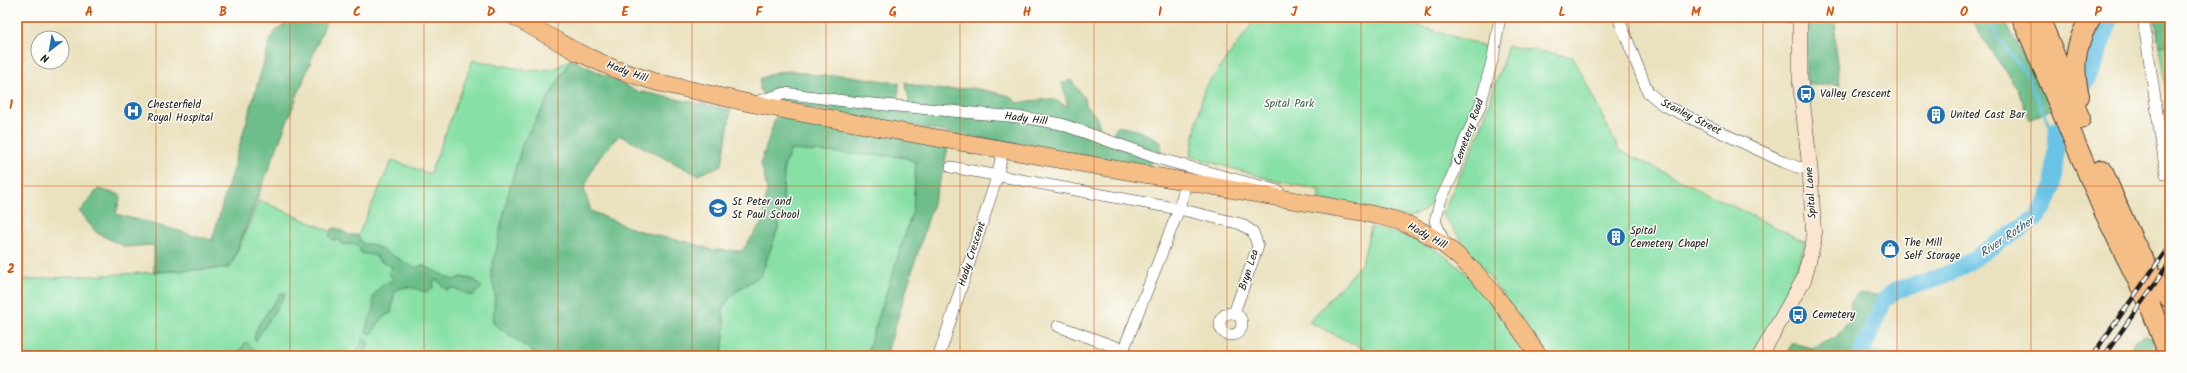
<svg xmlns="http://www.w3.org/2000/svg" width="2187" height="373" font-family="Kalam,sans-serif">
<style>
.green{fill:#87e0a6;stroke:#527e61}
.forest{fill:#6dbe8b;stroke:#446d54}
.lines{fill:none;stroke-linecap:round;stroke-linejoin:round}
.stream{stroke:#67c3e5;stroke-width:3}
.river{stroke:#67c3e5;stroke-width:17}
.street-casing{stroke:#3b3a34;stroke-width:12}
.secondary-casing{stroke:#3b3a34;stroke-width:16}
.primary-casing{stroke:#3b3a34;stroke-width:18}
.highway-casing{stroke:#3b3a34;stroke-width:22}
.street{stroke:#fff;stroke-width:11}
.secondary{stroke:#fbe5cf;stroke-width:15}
.primary{stroke:#f6be87;stroke-width:17}
.highway{stroke:#f6be87;stroke-width:20}
.rail-casing{stroke:#1c1c1c;stroke-width:4.5}
.rail{stroke:#fdfcf7;stroke-width:3;stroke-dasharray:9;stroke-linecap:butt}
.grid{fill:none;stroke:#d4530e;stroke-width:1;stroke-opacity:0.55}
.labels{text-anchor:middle;dominant-baseline:central;stroke-width:3;stroke-linejoin:round;paint-order:stroke}
.street-label{font-size:11px;fill:#1c1c1c;stroke:#fdfcf7}
.poi-label{font-size:11px;fill:#1c1c1c;stroke:#fdfcf7;text-anchor:start}
.park-label{font-size:11px;fill:#41614c;stroke:#fdfcf7}
.water-label{font-size:12px;font-style:italic;fill:#3a5f6c;stroke:#fdfcf7}
.neatline{fill:none;stroke:#d4530e;stroke-width:1.5}
.grid-label{font-size:13px;text-anchor:middle;font-weight:bold;fill:#d4530e}
</style>
<rect width="100%" height="100%" fill="#fdfcf7"/>
<filter id="ink" filterUnits="userSpaceOnUse"><feTurbulence type="fractalNoise" baseFrequency=".025" numOctaves="2"/><feDisplacementMap in="SourceGraphic" scale="8" xChannelSelector="R" yChannelSelector="G"/><feConvolveMatrix kernelMatrix="1 2 1 2 8 2 1 2 1" color-interpolation-filters="sRGB"/></filter>
<filter id="wash" filterUnits="userSpaceOnUse"><feTurbulence type="fractalNoise" baseFrequency=".012" numOctaves="4" result="noise"/><feDisplacementMap in="SourceGraphic" scale="16" xChannelSelector="R" yChannelSelector="G"/><feGaussianBlur stdDeviation="0.9" result="paint"/><feColorMatrix in="noise" values="0 0 0 0 0 0 0 0 0 0 0 0 0 0 0 0 0 1.4 0 .05"/><feComposite in="paint" operator="in"/></filter>
<g filter="url(#wash)">
<rect width="100%" height="100%" fill="#eae1be"/>
<path class="green" d="M1257,17H1363L1368,19L1415,25L1488,47L1476,105L1430,204L1424,211L1408,217L1319,199V190L1272,180L1190,156L1204,89Z
M2155,17H2170V122Z
M1508,46L1573,57L1619,150L1805,242L1795,276L1758,356H1549L1442,214L1479,134Z
M571,59L523,142L491,273L495,294L493,323L539,356H17V280L230,268L259,200L355,242L392,160L430,174L473,60L531,71L554,69Z
M791,149L904,157L916,162L913,210L866,356H722L725,327L722,308C732,292 745,285 761,276L778,228L783,199L784,166Z
M1371,227C1391,232 1410,237 1429,246C1472,269 1502,317 1530,356H1378L1309,322L1362,263Z"/>
<path class="forest" d="M292,17H328L230,268L154,272V245L125,247L97,233L79,212L98,189L121,195L116,214L212,240L270,41L273,34Z
M1806,17H1836L1835,48L1840,85H1807Z
M1971,17H2003L2051,109L2029,120L2018,89L1984,41Z
M2155,17H2170V45L2159,46Z
M571,59L637,91L731,110L722,165L698,175L619,135L595,163L584,189L591,211L628,227L657,236L688,242L712,250L742,251L763,221L767,189L761,162L777,113L948,147L943,171L886,356H866L913,210L916,162L904,157L791,150L784,166L783,199L778,228L761,276C745,285 732,292 723,308L725,327L722,356H539L493,323L495,294L491,273L509,190L523,142Z
M794,71L821,76L842,75L899,83L898,112L907,114L909,100L905,82L918,86L943,90L974,88L1010,96L1017,103C1029,101 1042,99 1054,100C1059,101 1062,105 1068,106L1062,83L1071,80L1084,98L1087,108C1101,116 1100,131 1101,146L1113,133L1118,126L1137,130L1161,141V153L1147,167L767,101L760,89V79L776,72Z
M336,228L349,235H357L363,244H372L415,268L422,265L453,280L462,277L475,280L482,288L472,296L453,288L446,290L437,280L434,281L433,289L425,292C414,288 406,284 395,291L391,313L383,317L371,334L366,332C367,320 370,320 373,311C375,307 372,302 373,298C376,289 385,282 394,280L389,274L392,267L378,260L376,256L361,253C358,242 351,244 342,245L341,240H333L329,236L332,229Z
M281,293H286L256,341L254,337L260,322Z
M1858,293L1883,296L1857,356H1786L1792,343L1812,348L1836,337L1850,320L1851,301Z
M2145,336L2153,339L2154,353L2147,351L2145,356H2122L2137,340Z
M364,338L368,342V347L363,356H354Z
M246,342L261,355L262,356H239L240,350Z"/>
<g class="lines">
<path class="stream" d="M1986,17L1996,34L2028,77L2055,138
M1863,351L1906,356"/>
<path class="river" d="M2084,84L2092,70L2111,17
M1860,356L1884,300L1896,290L1930,281L1956,270L2035,219L2046,205L2053,186L2057,130"/>
</g>
</g>
<g filter="url(#ink)">
<g class="lines">
<defs>
<path id="street" d="M1618,17L1648,92L1663,105L1784,162L1797,167L1810,169
M1788,17L1800,18
M2143,17L2166,174
M755,102L785,93L852,102L1028,118L1061,124L1160,159L1278,191
M951,167L1179,209L1241,224L1253,232L1258,246L1234,313
M1445,244L1435,221L1441,199L1454,172L1464,142L1480,106L1493,57L1500,17
M1220 324a11 11 0 1 1 22 0a11 11 0 1 1-22 0Z
M1058,326L1124,350
M939,356L997,177L1003,150
M1121,356L1179,209L1186,183"/>
<path id="secondary" d="M1760,356L1804,279L1814,240L1810,169L1800,80V17"/>
<path id="primary" d="M515,17L577,52L615,69L656,82L749,103L880,128L1366,213C1377,216 1390,218 1401,222C1465,245 1501,303 1539,356"/>
<path id="highway" d="M2022,17L2104,211L2150,305L2169,355
M2039,17L2080,119
M2079,96C2072,67 2075,43 2091,17
M2102,170C2116,203 2145,276 2170,298"/>
</defs>
<use href="#street" class="street-casing"/>
<use href="#secondary" class="secondary-casing"/>
<use href="#primary" class="primary-casing"/>
<use href="#highway" class="highway-casing"/>
<use href="#street" class="street"/>
<use href="#secondary" class="secondary"/>
<use href="#primary" class="primary"/>
<use href="#highway" class="highway"/>
<defs>
<path id="rail" d="M2092,356L2170,245
M2104,356L2170,262"/>
</defs>
<use href="#rail" class="rail-casing"/>
<use href="#rail" class="rail"/>
</g>
</g>
<path class="grid" d="M156,17V356M290,17V356M424,17V356M558,17V356M692,17V356M826,17V356M960,17V356M1094,17V356M1227,17V356M1361,17V356M1495,17V356M1629,17V356M1763,17V356M1897,17V356M2031,17V356M17,186H2170"/>
<defs>
<symbol id="bus-disc" viewBox="-11 -11 22 22"><circle r="9.5" fill="#1f6fb2" stroke="#fdfcf7"/><path d="M-5-6H5V4H4V6H2V4H-2V6H-4V4H-5ZM-3.5-4V0h7V-4ZM-3.5 1.2v1.5H-2V1.2ZM2 1.2v1.5H3.5V1.2Z" fill="#fff"/></symbol>
<symbol id="hospital-disc" viewBox="-11 -11 22 22"><circle r="9.5" fill="#1f6fb2" stroke="#fdfcf7"/><path d="M-5-5h3v3.5h4V-5h3V5h-3V1.5h-4V5h-3Z" fill="#fff"/></symbol>
<symbol id="building-disc" viewBox="-11 -11 22 22"><circle r="9.5" fill="#1f6fb2" stroke="#fdfcf7"/><path d="M-4-6H4V6H1V3H-1V6H-4ZM-2.5-4.3h1.7v1.8h-1.7ZM.8-4.3h1.7v1.8H.8ZM-2.5-1h1.7V.8h-1.7ZM.8-1h1.7V.8H.8Z" fill="#fff"/></symbol>
<symbol id="school-disc" viewBox="-11 -11 22 22"><circle r="9.5" fill="#1f6fb2" stroke="#fdfcf7"/><path d="M0-5L7-2L0 1L-7-2ZM-4 1L0 2.5L4 1V4Q0 6-4 4Z" fill="#fff"/></symbol>
<symbol id="shop-disc" viewBox="-11 -11 22 22"><circle r="9.5" fill="#1f6fb2" stroke="#fdfcf7"/><path d="M-5-2.5h2.3a2.7 3.5 0 0 1 5.4 0H5L5.5 6h-11ZM-1.5-2.5h3a1.5 2.3 0 0 0-3 0Z" fill="#fff"/></symbol>
</defs>
<g fill-rule="evenodd">
<use href="#bus-disc" x="1795" y="83" width="22" height="22"/>
<use href="#hospital-disc" x="122" y="100" width="22" height="22"/>
<use href="#building-disc" x="1925" y="104" width="22" height="22"/>
<use href="#school-disc" x="707" y="197" width="22" height="22"/>
<use href="#building-disc" x="1605" y="226" width="22" height="22"/>
<use href="#shop-disc" x="1879" y="238" width="22" height="22"/>
<use href="#bus-disc" x="1787" y="304" width="22" height="22"/>
</g>
<g class="labels">
<g class="street-label">
<text transform="translate(627 72) rotate(20)">Hady Hill</text>
<text transform="translate(1691 117) rotate(27)">Stanley Street</text>
<text transform="translate(1026 119) rotate(8)">Hady Hill</text>
<text transform="translate(1469 132) rotate(-70)">Cemetery Road</text>
<text transform="translate(1811 193) rotate(-94)">Spital Lane</text>
<text transform="translate(1427 236) rotate(29)">Hady Hill</text>
<text transform="translate(972 254) rotate(-72)">Hady Crescent</text>
<text transform="translate(1249 270) rotate(-72)">Bryn Lea</text>
</g>
<g class="poi-label">
<text x="1820" y="94">Valley Crescent</text>
<text x="147" y="105">Chesterfield<tspan x="147" dy="13">Royal Hospital</tspan></text>
<text x="1950" y="115">United Cast Bar</text>
<text x="732" y="202">St Peter and<tspan x="732" dy="13">St Paul School</tspan></text>
<text x="1630" y="231">Spital<tspan x="1630" dy="13">Cemetery Chapel</tspan></text>
<text x="1904" y="243">The Mill<tspan x="1904" dy="13">Self Storage</tspan></text>
<text x="1812" y="315">Cemetery</text>
</g>
<g class="park-label">
<text x="1289" y="104">Spital Park</text>
</g>
<g class="water-label">
<text transform="translate(2007 237) rotate(-34)">River Rother</text>
</g>
</g>
<rect width="2187" height="373" fill="none" stroke="#fdfcf7" stroke-width="44"/>
<g transform="translate(50 50) rotate(211)"><circle r="19" fill="#fdfcf7" stroke="#a3a29f"/>
<path d="M0-3L7 15L0 10L-7 15Z" fill="#1f6fb2"/>
<text y="-6" font-size="11" font-weight="bold" text-anchor="middle" fill="#1c1c1c">N</text>
</g>
<rect x="22" y="22" width="2143" height="329" class="neatline"/>
<g class="grid-label">
<text x="89" y="16">A</text>
<text x="223" y="16">B</text>
<text x="357" y="16">C</text>
<text x="491" y="16">D</text>
<text x="625" y="16">E</text>
<text x="759" y="16">F</text>
<text x="893" y="16">G</text>
<text x="1027" y="16">H</text>
<text x="1160" y="16">I</text>
<text x="1294" y="16">J</text>
<text x="1428" y="16">K</text>
<text x="1562" y="16">L</text>
<text x="1696" y="16">M</text>
<text x="1830" y="16">N</text>
<text x="1964" y="16">O</text>
<text x="2098" y="16">P</text>
<text x="11" y="109">1</text>
<text x="11" y="273">2</text>
</g>
</svg>
